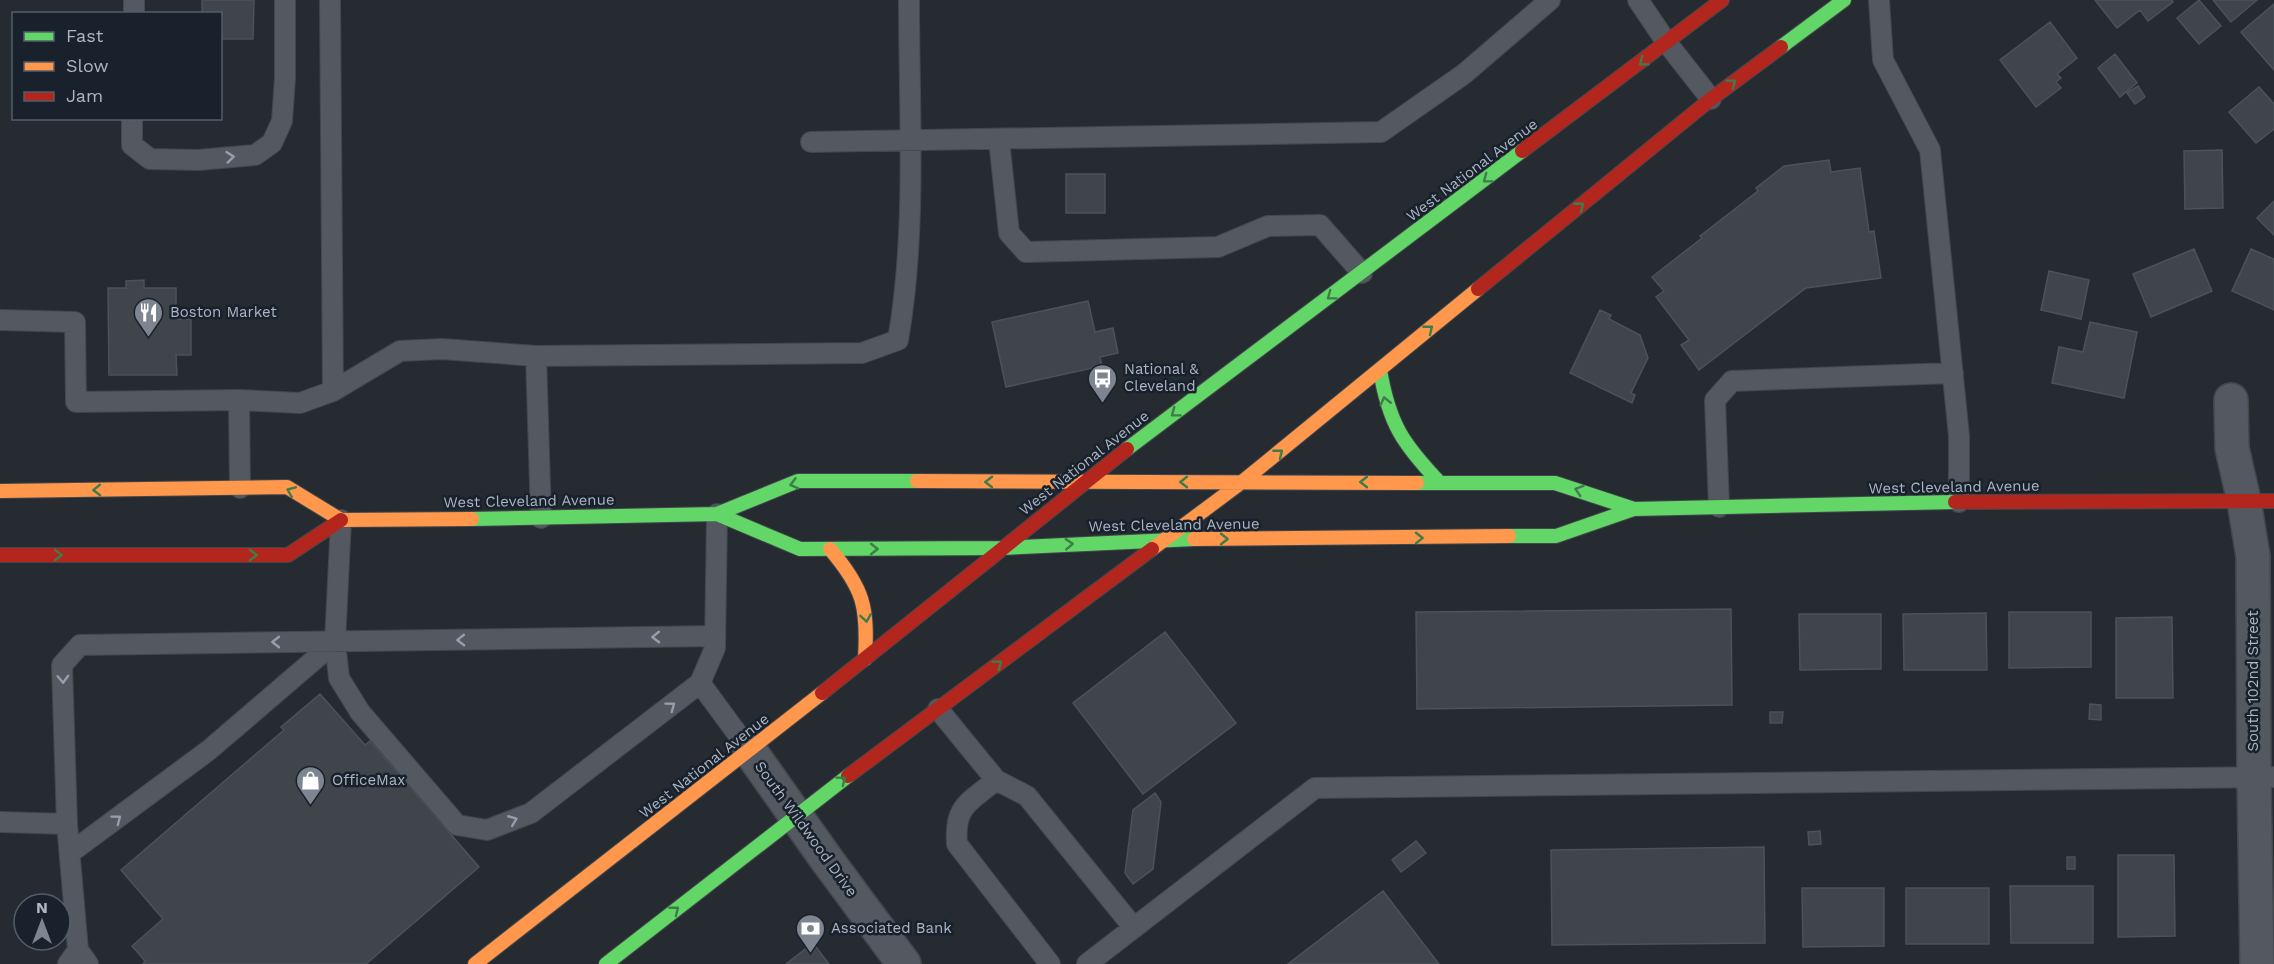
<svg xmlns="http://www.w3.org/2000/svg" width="2274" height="964" font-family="'Work Sans',sans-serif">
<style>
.building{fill:#40454b;stroke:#4b525a;stroke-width:1.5}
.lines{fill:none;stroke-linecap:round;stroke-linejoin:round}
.lane-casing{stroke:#42474c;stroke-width:22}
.street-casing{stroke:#42474c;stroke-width:36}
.fast-casing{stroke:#42474c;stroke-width:16}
.slow-casing{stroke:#42474c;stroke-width:16}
.jam-casing{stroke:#42474c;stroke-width:16}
.lane{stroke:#545860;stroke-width:20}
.street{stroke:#545860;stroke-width:33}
.fast{stroke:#63d668;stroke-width:14}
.slow{stroke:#ff974d;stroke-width:14}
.jam{stroke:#b3261e;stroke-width:14}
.oneway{stroke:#3e7c4a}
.oneway2{stroke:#969eab}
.labels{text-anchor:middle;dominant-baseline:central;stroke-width:5;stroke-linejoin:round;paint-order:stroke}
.street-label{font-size:15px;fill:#acb6c4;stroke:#18212c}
.poi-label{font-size:15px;fill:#acb6c4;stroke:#18212c;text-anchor:start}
</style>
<rect width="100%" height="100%" fill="#252b31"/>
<path class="building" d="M202,0H254L253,39H220V14H202Z
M2095,0H2172L2173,2L2148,21L2140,10L2117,28Z
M2199,0L2221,26L2199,44L2177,18Z
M2213,0H2257L2231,22Z
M2274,4V70L2241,32Z
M2050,22L2077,58L2057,74L2061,78L2056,82L2061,88L2036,107L2000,60Z
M2115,54L2137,83L2120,97L2098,68Z
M2138,86L2145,97L2135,104L2127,93Z
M2259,87L2274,104V129L2256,143L2229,112Z
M2222,150L2223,208L2185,209L2184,151Z
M1829,160L1831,172L1860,168L1869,232L1874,231L1881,278L1806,288L1699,370L1681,345L1689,340L1656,297L1664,291L1652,277L1702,238L1700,236L1758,191L1756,188L1784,166Z
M1066,174H1105V213H1066Z
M2274,201V235L2257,218Z
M2194,249L2212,291L2151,317L2133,274Z
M2251,249L2274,259V310L2232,291Z
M2049,271L2089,280L2081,319L2041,310Z
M144,280V288H176V319H191V355H176L177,375H109L108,288H126V281Z
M1088,301L1095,332L1113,328L1118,353L1100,357L1102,366L1006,387L992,322Z
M1600,310L1611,315L1609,319L1640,335L1648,358L1631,393L1635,395L1632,403L1570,373Z
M2090,322L2137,332L2124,398L2052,383L2059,347L2083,352Z
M1731,609L1732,705L1417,709L1416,612Z
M2009,612H2091V667L2009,668Z
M1986,613L1987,670H1904L1903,614Z
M1799,614H1881V669L1800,670Z
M2172,617L2173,698H2116V618Z
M1165,632L1236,723L1143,794L1073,703Z
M320,694L365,745L370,741L479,867L366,964H143L145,961L132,946L163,919L121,870L284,730L281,727Z
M2090,704L2101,705V720L2089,719Z
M1770,712H1783L1782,723H1770Z
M1155,793L1161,802L1153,869L1133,884L1125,873L1133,810Z
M1820,831L1821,844L1809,845L1808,832Z
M1416,841L1426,853L1401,872L1392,860Z
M1764,847L1765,943L1552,945L1551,850Z
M2118,855H2174L2175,936L2118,937Z
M2067,857H2075V869H2067Z
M2010,886H2093V943H2011Z
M1802,888H1884V946L1803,947Z
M1906,888H1989V944H1906Z
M1383,891L1439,964H1288Z
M813,943L829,964H786Z"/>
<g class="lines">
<defs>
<path id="lane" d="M330,0L333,391L400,351L442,349L536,356
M1638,0L1667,43L1711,99
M1879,0L1883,60L1930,150L1959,436V502
M134,14V0
M132,118V145L150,159L198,160L255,155L272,143L282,121L285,78V0
M999,140L1009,233L1026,252L1218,247L1268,226L1320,225L1362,273
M811,142L1381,132L1464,74L1550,0
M0,320L75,322L76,402L239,400L240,488
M239,400L300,403L333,391
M1719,507L1715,400L1732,381L1953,373
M717,514L715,648L700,683L750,751
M541,518L536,356L862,353L898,340C917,232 909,111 909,0
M341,520L335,642L339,678L360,712L457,825L487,830L531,813L700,683
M938,709L996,780L1027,796L1134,928
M996,780C969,803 954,805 957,844L1050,964
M0,822L67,824L78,950
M67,824L62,665L80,645L715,636
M70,853L209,750L335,642
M68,964L78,950L88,964
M1087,964L1315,788L2274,777"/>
<path id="street" d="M2231,400L2232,448L2244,501L2253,556L2254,777L2257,964
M750,751L827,860L904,964"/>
<path id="fast" d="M1781,47L1844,0
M1380,370C1389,424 1403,444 1440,483
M1127,449L1522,151
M1417,483H1555L1634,509
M717,514L800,549L1002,548L1194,539
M472,519L717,514L798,481H917
M1509,536H1556L1634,509L1955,502
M606,964L848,776"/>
<path id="slow" d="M917,481L1417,483
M0,491L287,487L341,520L472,519
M1194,539L1509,536
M830,549C864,589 868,607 865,659
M1152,549L1242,482L1478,289
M475,964L822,693"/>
<path id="jam" d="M1522,151L1722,0
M1478,289L1711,99L1781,47
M1955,502L2274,501
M0,555H288L341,520
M822,693L1127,449
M848,776L1152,549"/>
</defs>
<use href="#lane" class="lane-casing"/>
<use href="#street" class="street-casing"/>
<use href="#fast" class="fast-casing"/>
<use href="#slow" class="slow-casing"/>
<use href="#jam" class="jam-casing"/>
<use href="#lane" class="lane"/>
<use href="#street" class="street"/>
<use href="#fast" class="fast"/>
<use href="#slow" class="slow"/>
<use href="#jam" class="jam"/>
</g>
<defs><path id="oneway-chevron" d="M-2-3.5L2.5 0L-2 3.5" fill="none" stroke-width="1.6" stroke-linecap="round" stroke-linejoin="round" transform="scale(1.5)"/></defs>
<g class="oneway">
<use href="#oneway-chevron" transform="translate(1643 62) rotate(143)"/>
<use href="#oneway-chevron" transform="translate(1732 83) rotate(-37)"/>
<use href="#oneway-chevron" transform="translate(1487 179) rotate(143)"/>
<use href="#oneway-chevron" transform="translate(1580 206) rotate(-39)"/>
<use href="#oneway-chevron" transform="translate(1331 296) rotate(143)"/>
<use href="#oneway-chevron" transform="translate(1429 329) rotate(-39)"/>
<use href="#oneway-chevron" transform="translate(1385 401) rotate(-103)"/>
<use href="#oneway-chevron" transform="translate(1175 413) rotate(143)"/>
<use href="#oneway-chevron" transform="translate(1279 453) rotate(-39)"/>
<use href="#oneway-chevron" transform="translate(989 482) rotate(-180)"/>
<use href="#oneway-chevron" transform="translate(1184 482) rotate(180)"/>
<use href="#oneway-chevron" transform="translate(1364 482) rotate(-180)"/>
<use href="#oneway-chevron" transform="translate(794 484) rotate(165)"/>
<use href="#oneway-chevron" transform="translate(97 490) rotate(179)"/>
<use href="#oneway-chevron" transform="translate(1579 490) rotate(-162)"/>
<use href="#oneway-chevron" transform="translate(291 491) rotate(-157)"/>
<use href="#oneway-chevron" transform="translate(1419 538) rotate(-1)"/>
<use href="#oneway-chevron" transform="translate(1224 539)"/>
<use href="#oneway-chevron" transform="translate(1069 544) rotate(-3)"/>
<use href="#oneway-chevron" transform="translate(874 549)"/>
<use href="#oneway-chevron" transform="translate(58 555)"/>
<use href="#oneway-chevron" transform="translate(253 555)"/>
<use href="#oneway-chevron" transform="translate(866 618) rotate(81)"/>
<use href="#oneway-chevron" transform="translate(998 664) rotate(-37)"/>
<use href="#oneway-chevron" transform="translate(842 780) rotate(-37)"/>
<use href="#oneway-chevron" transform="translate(675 910) rotate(-38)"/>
</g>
<g class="oneway2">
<use href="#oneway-chevron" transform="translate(230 157) rotate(-6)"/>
<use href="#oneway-chevron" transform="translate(656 637) rotate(179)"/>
<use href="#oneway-chevron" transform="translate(461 640) rotate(179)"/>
<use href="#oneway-chevron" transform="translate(276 642) rotate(180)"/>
<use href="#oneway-chevron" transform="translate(63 679) rotate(88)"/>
<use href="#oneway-chevron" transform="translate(671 706) rotate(-37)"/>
<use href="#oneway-chevron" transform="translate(117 819) rotate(-37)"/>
<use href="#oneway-chevron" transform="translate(513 820) rotate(-22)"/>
</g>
<defs>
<symbol id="restaurant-pin" viewBox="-11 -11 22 30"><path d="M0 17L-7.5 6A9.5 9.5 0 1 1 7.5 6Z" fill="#7d8591" stroke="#18212c"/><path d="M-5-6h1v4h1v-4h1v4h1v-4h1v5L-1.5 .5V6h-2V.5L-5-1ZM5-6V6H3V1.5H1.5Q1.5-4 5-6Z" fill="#fff"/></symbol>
<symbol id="bus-pin" viewBox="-11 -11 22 30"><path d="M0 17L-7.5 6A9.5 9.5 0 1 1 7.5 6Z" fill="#7d8591" stroke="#18212c"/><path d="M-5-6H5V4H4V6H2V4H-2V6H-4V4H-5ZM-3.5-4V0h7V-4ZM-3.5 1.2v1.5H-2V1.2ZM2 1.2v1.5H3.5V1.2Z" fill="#fff"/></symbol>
<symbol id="shop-pin" viewBox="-11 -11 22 30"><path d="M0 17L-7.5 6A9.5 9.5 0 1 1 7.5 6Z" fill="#7d8591" stroke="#18212c"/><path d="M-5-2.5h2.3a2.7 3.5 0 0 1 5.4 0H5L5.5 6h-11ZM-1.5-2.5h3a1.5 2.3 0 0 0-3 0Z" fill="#fff"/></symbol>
<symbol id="bank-pin" viewBox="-11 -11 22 30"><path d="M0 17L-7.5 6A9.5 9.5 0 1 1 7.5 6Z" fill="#7d8591" stroke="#18212c"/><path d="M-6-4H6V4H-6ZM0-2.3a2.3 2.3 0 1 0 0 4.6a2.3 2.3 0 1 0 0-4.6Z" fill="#fff"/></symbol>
</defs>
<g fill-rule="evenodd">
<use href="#restaurant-pin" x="132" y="296" width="33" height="45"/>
<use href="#bus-pin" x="1086" y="362" width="33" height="45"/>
<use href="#shop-pin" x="294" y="764" width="33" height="45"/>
<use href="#bank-pin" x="794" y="912" width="33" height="45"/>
</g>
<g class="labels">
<g class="street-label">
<text transform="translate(1472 170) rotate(-37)">West National Avenue</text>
<text transform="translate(1084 463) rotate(-38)">West National Avenue</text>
<text transform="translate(1954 487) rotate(-1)">West Cleveland Avenue</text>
<text transform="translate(529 501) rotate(-1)">West Cleveland Avenue</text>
<text transform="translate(1174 525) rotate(-1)">West Cleveland Avenue</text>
<text transform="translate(2253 681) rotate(-90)">South 102nd Street</text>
<text transform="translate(704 766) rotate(-38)">West National Avenue</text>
<text transform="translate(806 829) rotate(54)">South Wildwood Drive</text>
</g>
<g class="poi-label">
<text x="170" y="312">Boston Market</text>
<text x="1124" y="369">National &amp;<tspan x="1124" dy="17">Cleveland</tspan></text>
<text x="332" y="780">OfficeMax</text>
<text x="831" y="928">Associated Bank</text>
</g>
</g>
<rect x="12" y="12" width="210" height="108" fill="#18212c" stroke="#535d69" stroke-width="1.5"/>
<rect x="24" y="32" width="30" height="9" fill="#63d668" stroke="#535d69" stroke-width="1.5"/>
<text x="66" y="42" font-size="18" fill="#acb6c4">Fast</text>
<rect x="24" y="62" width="30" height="9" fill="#ff974d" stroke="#535d69" stroke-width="1.5"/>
<text x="66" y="72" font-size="18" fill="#acb6c4">Slow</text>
<rect x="24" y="92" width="30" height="9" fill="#b3261e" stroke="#535d69" stroke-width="1.5"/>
<text x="66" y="102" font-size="18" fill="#acb6c4">Jam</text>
<g transform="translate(42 922)"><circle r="28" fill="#18212c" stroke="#535d69" stroke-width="1.5"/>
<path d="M0-4.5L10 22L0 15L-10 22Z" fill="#7d8591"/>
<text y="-9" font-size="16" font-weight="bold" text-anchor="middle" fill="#acb6c4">N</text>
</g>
</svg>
